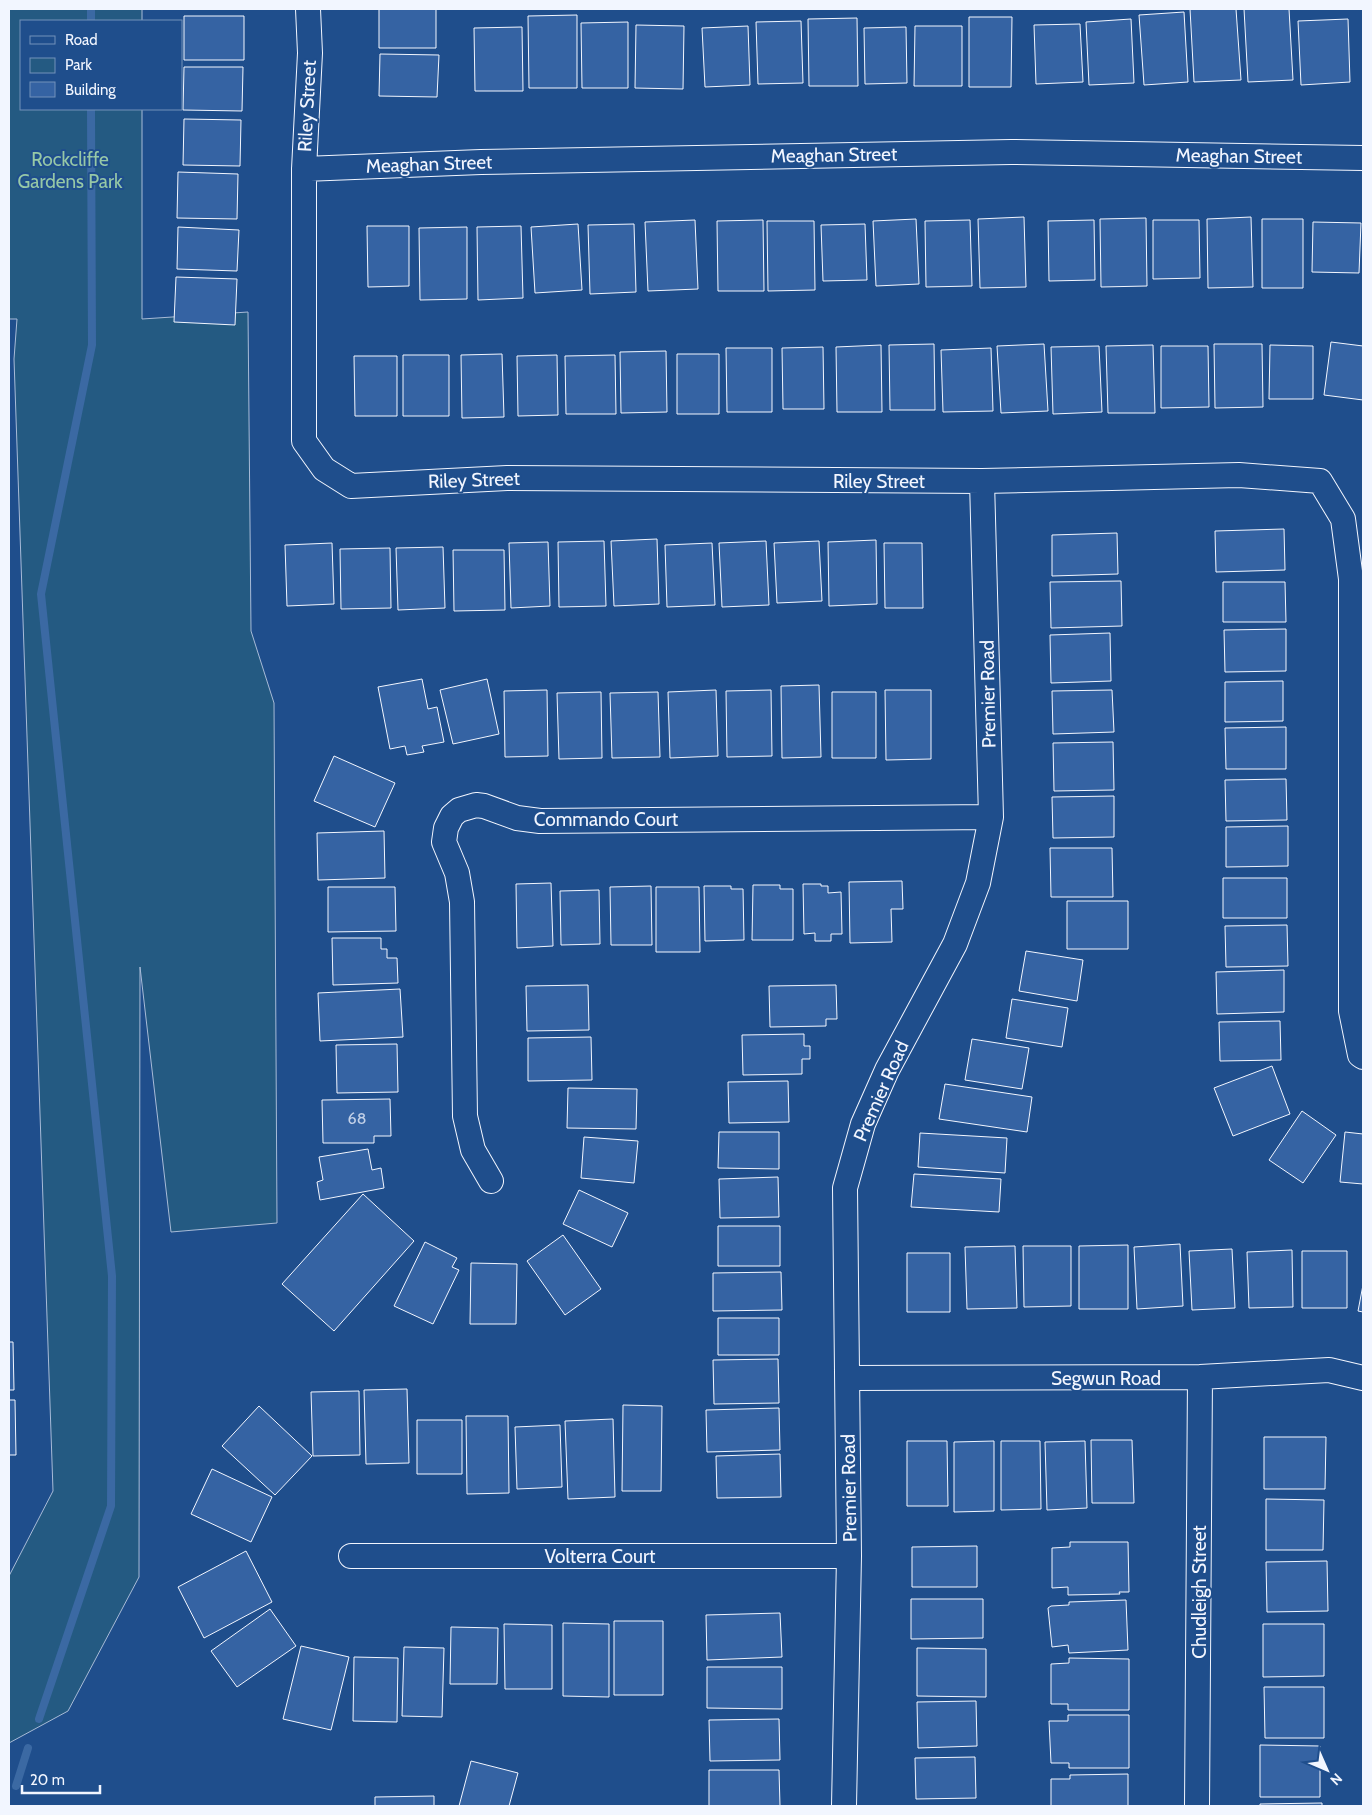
<svg xmlns="http://www.w3.org/2000/svg" width="1372" height="1815" font-family="Cabin,sans-serif">
<style>
.green{fill:#245a82;stroke:#a8bbd7}
.lines{fill:none;stroke-linecap:round;stroke-linejoin:round}
.stream{stroke:#3b69a3;stroke-width:8}
.building{fill:#3563a3;stroke:#f2f6ff}
.street-casing{stroke:#f2f6ff;stroke-width:26}
.street{stroke:#1f4e8c;stroke-width:24}
.labels{text-anchor:middle;dominant-baseline:central;stroke-width:4;stroke-linejoin:round;paint-order:stroke}
.number-label{font-size:16px;fill:#c3d1e8}
.street-label{font-size:19px;fill:#f2f6ff;stroke:#1f4e8c}
.park-label{font-size:19px;fill:#97c8a6;stroke:#1f4e8c}
</style>
<rect width="100%" height="100%" fill="#1f4e8c"/>
<path class="green" d="M9,9H142V21H21V109H142V319L248,312L251,631L274,703L277,1223L171,1232L140,967L139,1577L68,1711L9,1743V1576L53,1491L14,359L17,319H9Z"/>
<g class="lines">
<path class="stream" d="M91,9V21
M39,1719L111,1506L112,1276L41,594L92,345L91,109
M16,1786L28,1748"/>
</g>
<path class="building" d="M379,9H436V48H379Z
M1190,9H1236L1241,80L1194,82Z
M1244,9H1289L1293,80L1248,82Z
M1184,12L1188,82L1144,85L1139,15Z
M577,15V88H529L528,16Z
M184,16H244V60H184Z
M969,17H1012L1011,87H969Z
M857,18L858,86H809L808,19Z
M1131,19L1134,83L1089,85L1086,22Z
M1348,19L1350,82L1301,85L1298,21Z
M801,21L803,83L758,84L756,22Z
M628,22V88H582L581,23Z
M1080,24L1083,82L1036,84L1034,25Z
M636,25L684,26L683,89L635,88Z
M748,26L750,85L705,87L702,28Z
M915,26H962V86H914Z
M522,27L523,91H475L474,28Z
M906,27L907,83L865,84L864,28Z
M380,54L439,55L437,97L379,96Z
M184,67H243L242,111L183,110Z
M184,119L241,120L240,166L183,165Z
M178,172L238,174L237,219L177,218Z
M1024,217L1026,287L980,288L978,219Z
M1251,217L1253,287L1208,288L1207,219Z
M1146,218L1147,286L1101,287L1100,219Z
M916,219L919,284L876,286L873,221Z
M1262,219H1303V288H1262Z
M695,220L698,289L648,291L645,222Z
M763,220L764,291H718L717,221Z
M970,220L972,286L926,287L925,221Z
M1094,220L1095,280L1049,281L1048,221Z
M1153,220H1199L1200,278L1153,279Z
M767,221H814L815,290L768,291Z
M1313,222L1361,223L1359,273L1312,272Z
M578,224L582,290L535,293L531,227Z
M634,224L636,292L590,294L588,225Z
M865,224L867,280L823,281L821,225Z
M367,226H409V286L368,287Z
M521,226L523,298L478,300L477,227Z
M178,227L239,230L237,271L177,269Z
M467,227V299L420,300L419,228Z
M176,277L237,279L235,325L174,322Z
M1331,342L1363,346V400L1324,395Z
M934,344L935,410H890L889,345Z
M1044,344L1048,411L1001,413L997,346Z
M1214,344H1262L1263,407L1215,408Z
M881,345L882,412H837L836,347Z
M1153,345L1155,413H1108L1106,346Z
M1270,345L1313,346V399H1269Z
M1099,346L1102,412L1053,414L1051,347Z
M1161,346H1208L1209,407L1161,408Z
M823,347L824,409H783L782,348Z
M726,348H772V412H727Z
M991,348L993,411L943,412L941,350Z
M666,351L667,412L621,413L620,352Z
M502,354L504,417L462,418L461,355Z
M677,354H719V414H677Z
M403,355H449V416H403Z
M557,355L558,415L518,416L517,356Z
M615,355L616,414H566L565,356Z
M354,356H397V416H355Z
M1284,529L1285,570L1216,572L1215,531Z
M1117,533L1118,574L1052,576V535Z
M657,539L659,604L614,606L611,541Z
M876,540L877,604L829,606L828,542Z
M604,541L606,606L559,607L558,542Z
M766,541L769,605L722,607L719,543Z
M819,541L822,601L777,603L774,543Z
M548,542L550,606L511,608L509,543Z
M332,543L334,604L287,606L285,545Z
M712,543L715,605L667,607L665,545Z
M884,543H922L923,608H885Z
M443,547L445,608L398,610L396,548Z
M390,548L391,608L341,609L340,549Z
M453,550H504L505,610L454,611Z
M1121,581L1122,626L1051,628L1050,582Z
M1223,582H1285L1286,622H1223Z
M1286,629V671L1225,672L1224,630Z
M1110,633L1111,681L1051,683L1050,635Z
M422,679L428,709L437,707L444,742L422,746L424,752L407,755L405,746L390,749L378,687Z
M487,679L499,734L453,744L440,690Z
M1283,681V721L1225,722V682Z
M819,685L821,757L782,758L781,686Z
M547,690L548,756L505,757L504,691Z
M716,690L718,756L670,758L668,692Z
M771,690L772,756L727,757L726,691Z
M885,690H931V759L886,760Z
M1112,690L1114,732L1053,734L1052,691Z
M601,692L602,758L559,759L557,693Z
M658,692L660,757L612,758L610,693Z
M832,692H876V758H832Z
M1286,727V769H1226L1225,728Z
M1113,742L1114,790L1054,791L1053,743Z
M334,756L395,783L375,827L314,801Z
M1286,779L1287,820L1226,821L1225,780Z
M1114,796V837L1053,838L1052,797Z
M1288,826V866L1226,867V827Z
M384,831L385,878L318,880L317,833Z
M1050,848H1112L1113,897H1051Z
M1223,878H1287V918H1223Z
M902,881L903,909H891L892,942L850,943L849,882Z
M551,883L553,946L517,948L516,884Z
M803,884H821V886H828V893L841,892L842,934H831V941H815V933L804,934Z
M753,885H780V889H793V940H752Z
M651,886L652,945H611L610,887Z
M704,886H731V889H743L744,940L705,941Z
M328,887H395L396,931L328,932Z
M656,887H699L700,952H656Z
M599,890L600,944L561,945L560,891Z
M1067,901H1128V949H1067Z
M1287,925L1288,966L1226,967L1225,926Z
M332,938H381V949H387V958H397L398,983L333,985Z
M1026,951L1083,960L1077,1001L1019,991Z
M1284,970V1012L1217,1014L1216,972Z
M588,985L589,1030L527,1031L526,986Z
M836,985L837,1019H826V1026L770,1027L769,986Z
M400,989L403,1037L320,1041L318,993Z
M1012,999L1068,1008L1062,1047L1006,1038Z
M1280,1021L1281,1060L1220,1061L1219,1022Z
M804,1034V1046H810V1059H802V1074L743,1075L742,1035Z
M591,1037L592,1080L528,1081V1038Z
M972,1039L1029,1048L1022,1089L965,1080Z
M397,1044L398,1092L337,1093L336,1045Z
M1272,1066L1290,1114L1233,1136L1214,1088Z
M788,1081L789,1122L729,1123L728,1082Z
M945,1084L1032,1097L1027,1132L939,1119Z
M568,1088L637,1089L636,1129L567,1128Z
M390,1099L391,1136H374V1143H323L322,1100Z
M1302,1111L1336,1135L1303,1183L1269,1160Z
M719,1132H779V1169L718,1168Z
M1345,1132L1363,1134V1184L1340,1182Z
M920,1133L1007,1138L1005,1173L918,1167Z
M584,1137L638,1141L634,1183L581,1178Z
M368,1149L372,1170L381,1168L384,1188L320,1200L317,1182L323,1180L319,1157Z
M914,1174L1001,1179L999,1212L911,1207Z
M778,1177L779,1217L720,1218L719,1179Z
M579,1190L628,1213L612,1247L563,1224Z
M363,1194L414,1241L334,1331L282,1284Z
M718,1226H780V1266H718Z
M563,1235L601,1289L565,1315L527,1261Z
M425,1242L457,1258L452,1267L459,1270L433,1324L394,1306Z
M1180,1244L1183,1306L1137,1309L1134,1247Z
M1128,1245V1309H1079V1246Z
M1015,1246L1017,1308L967,1309L965,1247Z
M1023,1246H1071V1306L1024,1307Z
M1232,1249L1235,1308L1192,1310L1189,1251Z
M1292,1250L1293,1307L1249,1308L1247,1252Z
M1302,1251H1347V1308H1302Z
M907,1253H950V1312H907Z
M471,1263L517,1264L516,1324H470Z
M781,1272L782,1310L713,1311V1273Z
M1363,1285V1312L1358,1311Z
M718,1318H779V1355H718Z
M9,1342H13L14,1390H9Z
M778,1359L779,1403L714,1404L713,1360Z
M407,1389L409,1463L366,1464L364,1390Z
M359,1391L360,1455L313,1456L311,1392Z
M9,1400H15L16,1455H9Z
M623,1405L662,1406L661,1491H622Z
M259,1406L312,1456L275,1495L222,1446Z
M779,1408L780,1450L707,1452L706,1410Z
M466,1416H508L509,1493L467,1494Z
M613,1419L615,1497L568,1499L565,1421Z
M417,1420H462V1474H417Z
M560,1425L562,1487L517,1489L515,1427Z
M1264,1437H1326L1325,1489H1264Z
M1091,1440H1132L1134,1503H1092Z
M907,1441H947L948,1506H907Z
M994,1441V1511L954,1512V1442Z
M1001,1441H1040L1041,1509L1001,1510Z
M1085,1441L1087,1508L1047,1510L1045,1442Z
M780,1454L781,1497L717,1498L716,1456Z
M212,1469L272,1497L251,1542L191,1514Z
M1266,1499L1324,1500L1323,1550H1266Z
M1070,1542H1128L1129,1592H1119L1120,1594L1068,1595V1587L1052,1588V1548L1070,1547Z
M977,1546V1587H912V1547Z
M246,1551L272,1602L204,1638L178,1587Z
M1327,1561L1328,1611L1267,1612L1266,1562Z
M911,1599H983V1638L911,1639Z
M1126,1600L1128,1650L1069,1653L1068,1645L1052,1647L1048,1608L1051,1606L1069,1605V1602Z
M270,1609L296,1646L237,1687L211,1651Z
M780,1613L782,1657L707,1660L706,1615Z
M614,1621H663V1695H614Z
M563,1623L609,1624V1697L563,1696Z
M504,1624L552,1625V1689H505Z
M1263,1624H1324V1676L1263,1677Z
M451,1627L498,1628L497,1684H450Z
M301,1646L349,1657L331,1730L283,1719Z
M404,1647L444,1648L442,1717L402,1716Z
M917,1648L986,1649V1697L917,1696Z
M354,1657L398,1658L397,1722L353,1721Z
M1069,1658L1129,1659V1710H1068V1704H1051V1664L1069,1663Z
M707,1667H782V1709L707,1708Z
M1264,1687H1324V1738H1265Z
M976,1701L977,1746L918,1748L917,1702Z
M1068,1715H1129V1768H1069V1763H1051L1049,1721H1068Z
M779,1719L780,1760L710,1761L709,1720Z
M1260,1745L1320,1746V1797H1260Z
M975,1757L976,1798L916,1799L915,1758Z
M471,1761L518,1773L509,1806H459Z
M709,1770H779L780,1806H709Z
M1128,1774V1806H1051V1779H1070V1775Z
M434,1796V1806H375V1797Z
M1322,1803V1806H1260V1804Z"/>
<g class="lines">
<defs>
<path id="street" d="M308,9L310,53L304,169V441L324,469L351,486L507,478L982,481L1239,475L1320,481L1343,519L1351,579V1011L1360,1055L1363,1057
M304,169L481,162L1011,152L1363,158
M491,1181L473,1150L465,1116L462,902L457,873L444,842L446,828L452,816L459,810L476,805L484,806L517,818L540,821L991,817
M848,1378L1200,1377L1329,1370L1363,1378
M351,1556H849
M844,1806L849,1556L845,1188L863,1124L887,1070L955,944L978,883L991,817L982,481
M1197,1806L1200,1377"/>
</defs>
<use href="#street" class="street-casing"/>
<use href="#street" class="street"/>
</g>
<g class="labels">
<g class="number-label">
<text x="357" y="1118">68</text>
</g>
<g class="street-label">
<text transform="translate(307 106) rotate(-87)">Riley Street</text>
<text transform="translate(834 155) rotate(-1)">Meaghan Street</text>
<text transform="translate(1239 156) rotate(1)">Meaghan Street</text>
<text transform="translate(429 164) rotate(-2)">Meaghan Street</text>
<text transform="translate(474 480) rotate(-2)">Riley Street</text>
<text x="879" y="481">Riley Street</text>
<text transform="translate(988 694) rotate(-91)">Premier Road</text>
<text x="606" y="819">Commando Court</text>
<text transform="translate(881 1091) rotate(-66)">Premier Road</text>
<text x="1106" y="1378">Segwun Road</text>
<text transform="translate(849 1488) rotate(-91)">Premier Road</text>
<text x="600" y="1556">Volterra Court</text>
<text transform="translate(1199 1592) rotate(-90)">Chudleigh Street</text>
</g>
<g class="park-label">
<text x="70" y="159">Rockcliffe<tspan x="70" dy="22">Gardens Park</tspan></text>
</g>
</g>
<rect width="1372" height="1815" fill="none" stroke="#f2f6ff" stroke-width="20"/>
<rect x="20" y="20" width="162" height="90" fill="#1f4e8c" stroke="#7391ba"/>
<rect x="30" y="36" width="25" height="8" fill="#1f4e8c" stroke="#7391ba"/>
<text x="65" y="45" font-size="15" fill="#f2f6ff">Road</text>
<rect x="30" y="58" width="25" height="15" fill="#245a82" stroke="#7391ba"/>
<text x="65" y="70" font-size="15" fill="#f2f6ff">Park</text>
<rect x="30" y="82" width="25" height="15" fill="#3563a3" stroke="#7391ba"/>
<text x="65" y="95" font-size="15" fill="#f2f6ff">Building</text>
<g transform="translate(1327 1770) rotate(135)" stroke="#1f4e8c" stroke-width="4" paint-order="stroke">
<path d="M0-4L9 19L0 12L-9 19Z" fill="#f2f6ff"/>
<text y="-8" font-size="14" font-weight="bold" text-anchor="middle" fill="#f2f6ff">N</text>
</g>
<path d="M22 1785v8h78v-8" fill="none" stroke="#f2f6ff" stroke-width="2.5"/>
<text x="30" y="1785" font-size="15" fill="#f2f6ff" stroke="#1f4e8c" stroke-width="4" paint-order="stroke">20 m</text>
</svg>
